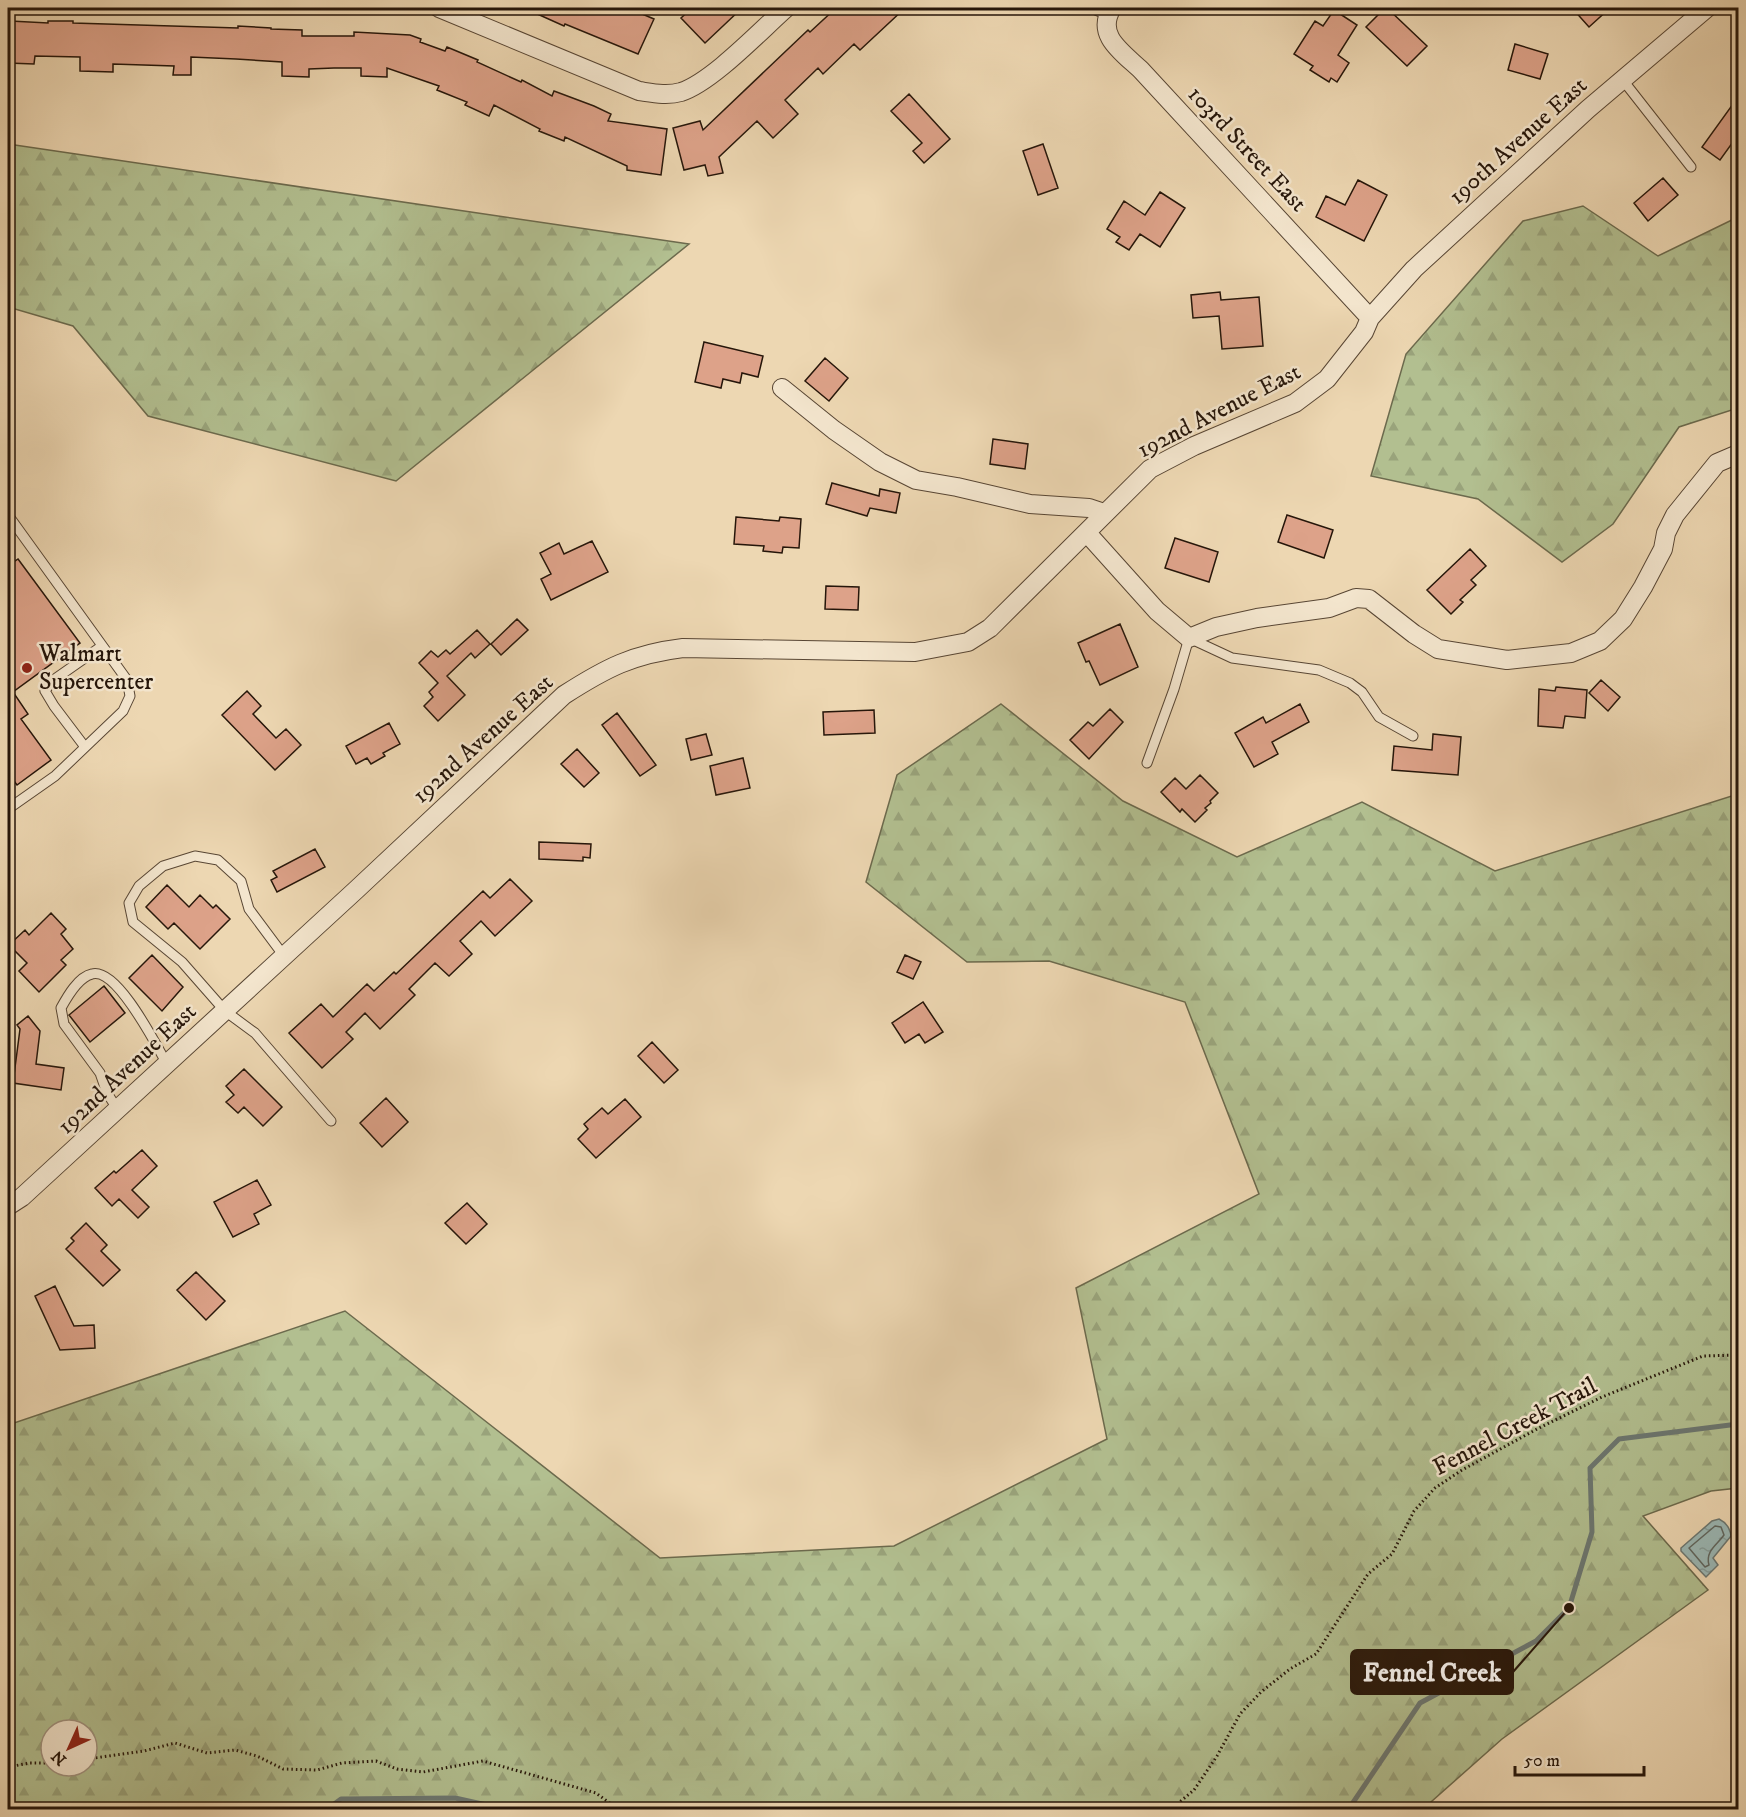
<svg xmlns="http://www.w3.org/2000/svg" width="1746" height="1817" font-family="'IM FELL DW Pica',serif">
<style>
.forest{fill:url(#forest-firs);stroke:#6c6a4d;stroke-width:1.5;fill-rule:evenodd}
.water{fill:url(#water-ripples);stroke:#6c7771;stroke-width:1.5}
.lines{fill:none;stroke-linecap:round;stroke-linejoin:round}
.shore{stroke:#606760;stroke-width:1.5}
.stream{stroke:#6c7771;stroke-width:5}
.building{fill:#dda289;stroke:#26160a;stroke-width:1.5}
.service-casing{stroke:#584634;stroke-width:11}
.minor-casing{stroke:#584634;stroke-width:20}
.path{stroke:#26160a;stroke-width:3;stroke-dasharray:1.5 3;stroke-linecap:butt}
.service{stroke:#f3e5cd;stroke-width:9}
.minor{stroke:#f3e5cd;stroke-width:18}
.poi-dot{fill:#8f2418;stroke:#f3e5cd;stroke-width:2}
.labels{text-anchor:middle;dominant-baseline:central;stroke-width:5;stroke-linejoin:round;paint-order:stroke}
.street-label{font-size:24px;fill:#26160a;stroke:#f3e5cd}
.poi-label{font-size:24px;fill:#26160a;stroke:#f3e5cd;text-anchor:start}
.leader{fill:none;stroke:#26160a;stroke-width:2}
.callout-dot{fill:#26160a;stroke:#f3e5cd;stroke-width:2}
.callout{fill:#26160a;stroke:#26160a;stroke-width:2}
.callout-label{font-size:26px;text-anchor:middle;font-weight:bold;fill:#fff}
</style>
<defs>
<pattern id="forest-firs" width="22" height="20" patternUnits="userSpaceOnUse" patternTransform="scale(1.5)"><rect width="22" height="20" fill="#b2bf90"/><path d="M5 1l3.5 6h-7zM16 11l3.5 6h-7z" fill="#99a37b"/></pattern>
<pattern id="water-ripples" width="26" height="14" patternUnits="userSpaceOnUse" patternTransform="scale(1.5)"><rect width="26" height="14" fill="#9bb8b5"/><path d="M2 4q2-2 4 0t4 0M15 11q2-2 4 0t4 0" fill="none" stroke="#859d9a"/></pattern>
</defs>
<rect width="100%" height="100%" fill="#edd7b2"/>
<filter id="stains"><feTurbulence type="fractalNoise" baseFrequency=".00333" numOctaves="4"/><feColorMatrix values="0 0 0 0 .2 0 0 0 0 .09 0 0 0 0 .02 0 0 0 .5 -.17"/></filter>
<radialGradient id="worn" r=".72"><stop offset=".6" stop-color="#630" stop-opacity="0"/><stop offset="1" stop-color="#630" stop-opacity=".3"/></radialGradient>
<path class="forest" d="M8,144L689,244L396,481L148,416L73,326L8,307Z
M1583,206L1658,256L1738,217V408L1679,427L1613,524L1562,562L1478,499L1371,476L1406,354L1523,221Z
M1001,704L1123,801L1237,857L1362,802L1495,871L1738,794V1488L1711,1491L1643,1516L1708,1590L1502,1739L1423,1809H8V1425L345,1311L660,1558L894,1546L1107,1439L1076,1288L1259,1194L1185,1002L1049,961L967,962L866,882L897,775ZM51,1730H87V1766H51Z"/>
<path class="water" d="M1719,1519C1727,1523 1730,1528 1731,1536L1713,1558L1718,1565L1706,1577L1681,1551V1548L1712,1521Z"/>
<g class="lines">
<path class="shore" d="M1715,1526L1721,1527L1724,1535C1717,1545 1705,1551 1709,1565L1705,1567L1689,1548Z"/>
<path class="stream" d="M326,1810L341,1799L455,1798L509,1810
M1348,1810L1420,1703L1536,1641L1569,1608L1592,1532L1590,1468L1619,1439L1738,1424"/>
</g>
<path class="building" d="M524,8H604L618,14L620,8H628L654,19L638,54L565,24L564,26Z
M692,8H742L705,43L681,18Z
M836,8H905L860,50L854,44L823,74L818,68L785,100L798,114L773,138L757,121L719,157L723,173L708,176L705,165L684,170L673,128L700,121L703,130L808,30L810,32Z
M1385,8H1387L1427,46L1407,66L1366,27Z
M1572,8H1610L1589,27Z
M1334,10L1357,25L1338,55L1349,63L1337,82L1331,78L1329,82L1310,70L1313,66L1294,54L1315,21L1323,26Z
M10,21L48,23V21H73V23L238,28V26L271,28V29L302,30V36H354V32L410,35L421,39L420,42L445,51L447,47L478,60L477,62L521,82L522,80L552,96L554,91L594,106L611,114L608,121L667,129L661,175L627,170V166L565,137L564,141L539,131L540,129L494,105L489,116L465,105L467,102L437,90L439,86L387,68V77L361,76V68H334L309,69V77L282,76V62L236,59L191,57V75H173L174,66L113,64V72L80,71V57L35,56L34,64L8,63Z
M1515,44L1548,54L1540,79L1508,70Z
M909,94L950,139L924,163L913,151L922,143L891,111Z
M1738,97V135L1720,160L1702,147Z
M1043,144L1058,188L1038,195L1023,151Z
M1663,178L1678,195L1648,221L1634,203Z
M1358,180L1387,195L1364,241L1316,217L1326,196L1345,205Z
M1160,192L1185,208L1160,247L1140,234L1129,250L1116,242L1120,237L1107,229L1124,201L1145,215Z
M1220,292L1221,300L1259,297L1263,346L1222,349L1219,316L1193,318L1191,295Z
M704,342L763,356L758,377L742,373L740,383L723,379L721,388L695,382Z
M825,358L848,378L829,401L805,381Z
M993,439L1028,444L1025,469L990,464Z
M832,483L879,496L880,489L900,493L896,513L870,508L867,516L826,504Z
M1287,515L1333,530L1324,558L1278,542Z
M736,517L779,521L780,517L801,519L799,548L783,547L782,553L763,551L764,546L734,544Z
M1175,538L1218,552L1209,582L1165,568Z
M592,541L608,572L551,600L541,579L551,574L540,553L559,543L564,554Z
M1470,549L1486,566L1471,580L1476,585L1460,600L1463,602L1451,614L1427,590Z
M18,559L80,643L13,692L28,714L21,719L51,760L17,785L8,773V566Z
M826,586L859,587L858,610L825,609Z
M517,619L528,630L501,655L491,644Z
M1120,624L1138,667L1100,685L1089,661L1086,662L1078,643Z
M477,630L490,644L475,658L471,653L447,676L465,695L438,721L424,706L433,697L429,692L438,683L419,663L431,651L438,657L446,650L450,654Z
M1601,680L1620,697L1608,711L1589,693Z
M1556,687L1587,690L1585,718L1565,716L1563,728L1538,726L1539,689L1555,691Z
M247,691L261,706L253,714L276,738L286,729L301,745L275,770L222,715Z
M1300,704L1309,722L1272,742L1278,754L1254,767L1235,733L1263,717L1266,723Z
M1110,709L1123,722L1089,759L1070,740L1088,722L1093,726Z
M874,710L875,733L824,735L823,712Z
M617,713L656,765L640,776L602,725Z
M389,723L400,744L383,753L385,756L371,764L367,758L356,764L346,746Z
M706,734L712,755L691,760L686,739Z
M1433,734L1461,737L1458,775L1392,770L1394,746L1432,750Z
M577,749L599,773L584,787L561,764Z
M743,758L750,788L716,795L710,766Z
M1200,775L1218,793L1210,801L1211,803L1205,808L1207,810L1195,822L1182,809L1180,812L1161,792L1175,778L1186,789Z
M539,842L591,844L590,858L583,857V861L539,859Z
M315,849L325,867L277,892L271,880L277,877L273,871Z
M510,879L532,901L495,936L481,921L460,941L472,954L449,976L435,963L409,989L415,995L380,1029L365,1013L346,1032L353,1039L322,1068L289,1033L321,1004L333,1017L367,984L374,991L394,972L396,974L483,891L490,898Z
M167,885L189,907L200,895L213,908L216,905L230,919L200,949L174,923L168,929L146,907Z
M51,913L66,929L61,934L73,949L61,960L66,965L39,992L19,971L27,963L9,945L25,930L29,935Z
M152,955L183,987L162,1011L129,978Z
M905,955L921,962L913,979L897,972Z
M104,986L125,1013L90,1042L69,1015Z
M923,1002L943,1032L925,1043L919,1034L905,1043L892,1023Z
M28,1016L40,1031L36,1064L64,1068L61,1090L13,1083L20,1029L17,1025Z
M652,1042L678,1070L664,1083L638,1056Z
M244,1069L282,1107L263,1126L244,1107L238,1113L226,1102L234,1095L226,1086Z
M386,1098L408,1122L382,1147L360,1123Z
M625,1099L641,1117L596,1158L578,1139L588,1129L584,1124L602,1108L608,1114Z
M142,1150L157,1166L132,1190L149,1207L138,1218L119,1199L112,1206L95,1188L114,1171L116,1173Z
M257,1180L271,1205L254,1214L259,1224L233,1237L214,1202Z
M467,1203L487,1224L466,1244L445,1223Z
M86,1223L107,1245L101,1251L120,1270L103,1286L66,1249L74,1241L71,1238Z
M196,1272L225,1301L206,1320L177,1290Z
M55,1286L74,1326L94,1325L95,1348L60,1350L35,1296Z"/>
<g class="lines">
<defs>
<path id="service" d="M1091,8L1107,15
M1622,79L1691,167
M8,515L127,680L130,696L123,711L55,776L8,809
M85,747L54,706L45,691L52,681L102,646
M1147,763L1174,689L1189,638L1232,658L1319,670L1350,683L1362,692L1379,717L1413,736
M284,956L249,909L241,881L218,860L195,856L163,866L139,886L129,903L133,922L182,962L225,1011L255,1033L331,1121
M118,1110L107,1093L100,1073L64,1024L61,1008C67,997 78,977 92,974C117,967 156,1045 167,1064"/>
<path id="minor" d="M439,8L639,91C653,93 667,96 681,92C712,82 760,31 786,8
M1112,8C1095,35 1122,52 1141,70L1370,318
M782,388L834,430L880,462L916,480L957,487L1030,504L1089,508L1104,513
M1087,533L1157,611L1189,638L1216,627L1257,618L1329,608L1356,598L1369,599L1414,634L1438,649L1507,660L1571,653L1600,641L1623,619L1643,587L1663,549L1666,533L1675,515L1717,463L1738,454
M8,1206L22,1197L356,890L564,695C606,668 633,654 683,648L915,652L968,642L990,628L1150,469L1194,446L1295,403L1327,379L1364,332L1370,318L1414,269L1588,109L1707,8"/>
</defs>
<use href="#service" class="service-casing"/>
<use href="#minor" class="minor-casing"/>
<path class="path" d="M87,1759L144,1751L175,1743L207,1753L235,1750L257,1756L283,1769L317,1770L342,1763L376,1761L397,1769L423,1772L483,1761L596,1793L619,1810
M8,1767L30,1763H51
M1170,1810L1194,1790L1217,1756L1240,1714L1261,1692L1290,1669L1316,1654L1368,1574L1392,1554L1414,1511L1435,1488L1462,1470L1537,1429L1602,1397L1703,1356L1738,1355"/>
<use href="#service" class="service"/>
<use href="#minor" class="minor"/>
</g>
<circle class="poi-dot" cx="27" cy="668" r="6"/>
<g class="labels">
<g class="street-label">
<text transform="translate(1518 141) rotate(-42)">190th Avenue East</text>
<text transform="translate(1247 149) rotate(47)">103rd Street East</text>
<text transform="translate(1219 411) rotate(-27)">192nd Avenue East</text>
<text transform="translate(483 739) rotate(-42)">192nd Avenue East</text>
<text transform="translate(127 1069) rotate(-43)">192nd Avenue East</text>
<text transform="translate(1515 1427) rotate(-28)">Fennel Creek Trail</text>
</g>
<g class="poi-label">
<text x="39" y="654">Walmart<tspan x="39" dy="28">Supercenter</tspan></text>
</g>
</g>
<path class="leader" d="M1569 1608L1513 1672"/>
<circle class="callout-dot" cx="1569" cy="1608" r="6"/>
<rect class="callout" x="1351" y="1650" width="162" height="44" rx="6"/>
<g class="callout-label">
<text x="1432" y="1681">Fennel Creek</text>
</g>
<rect width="1746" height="1817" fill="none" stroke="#edd7b2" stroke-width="30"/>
<rect x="9" y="9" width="1728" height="1799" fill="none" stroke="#26160a" stroke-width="3"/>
<rect x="15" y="15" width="1716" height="1787" fill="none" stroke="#26160a" stroke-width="1.5"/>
<g transform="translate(69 1748) rotate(225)"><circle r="28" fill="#f3e5cd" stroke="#a1927f" stroke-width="1.5"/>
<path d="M0-4.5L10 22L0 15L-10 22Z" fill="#8f2418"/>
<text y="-9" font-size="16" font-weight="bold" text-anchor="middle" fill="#26160a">N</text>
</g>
<path d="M1515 1766v9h129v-9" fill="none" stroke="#26160a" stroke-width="3"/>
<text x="1524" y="1766" font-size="18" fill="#26160a" stroke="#f3e5cd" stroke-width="4.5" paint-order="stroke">50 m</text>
<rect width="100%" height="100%" filter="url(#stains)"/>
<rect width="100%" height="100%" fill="url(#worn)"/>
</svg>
